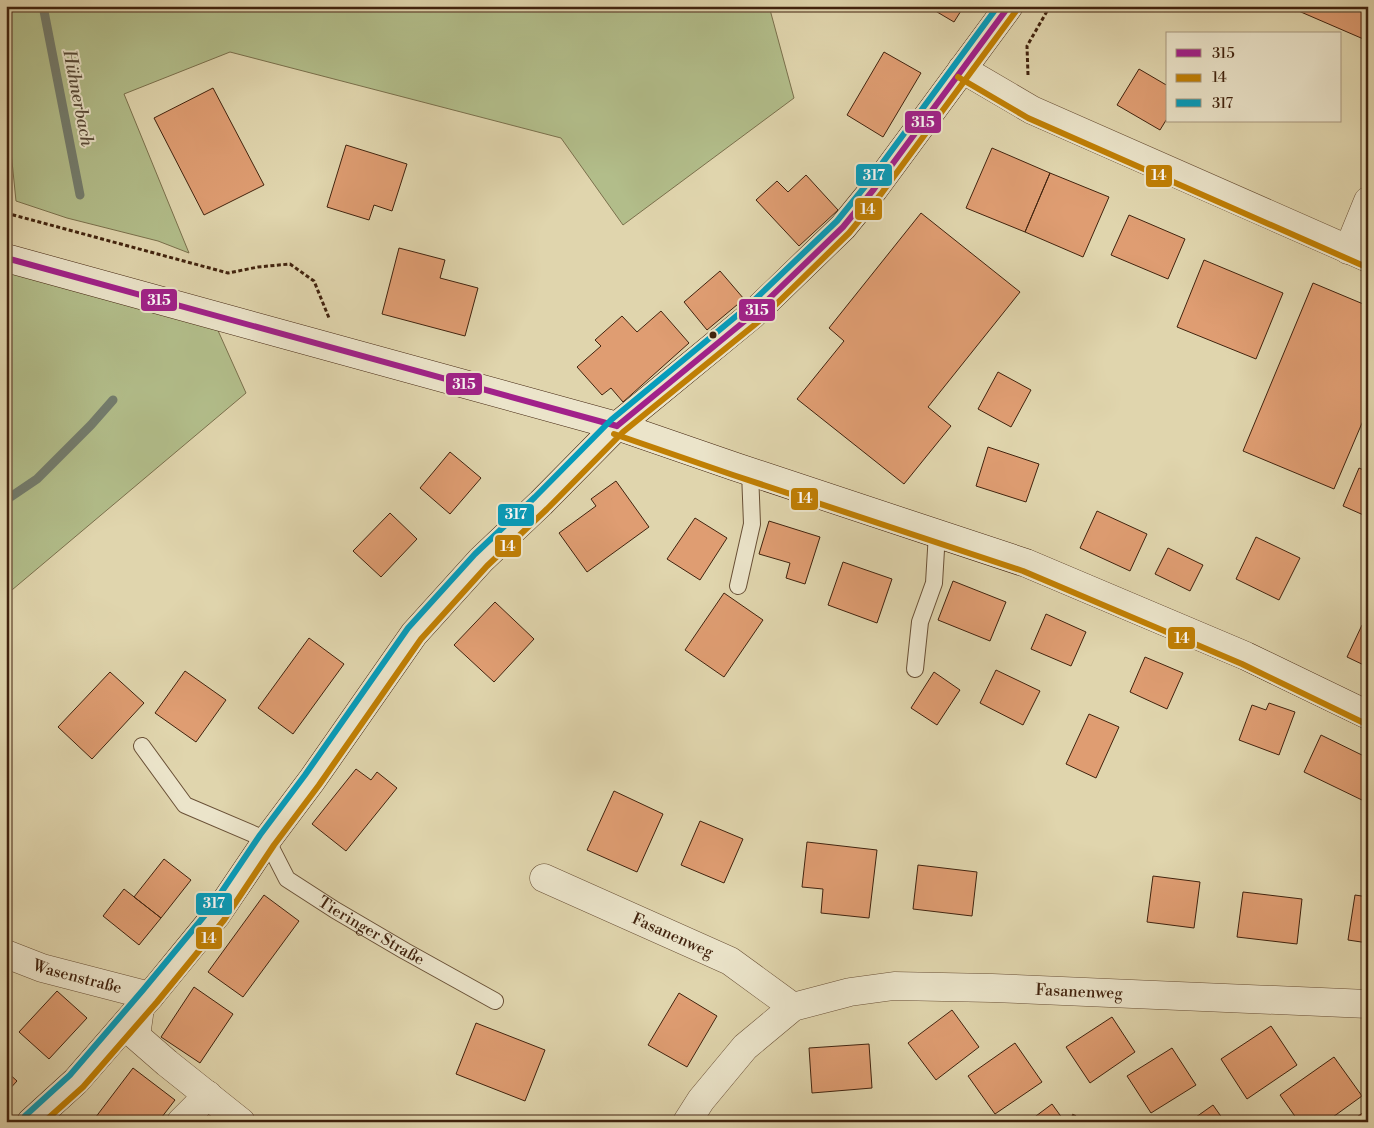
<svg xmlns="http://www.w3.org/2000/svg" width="1374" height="1128" font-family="'Libre Bodoni',serif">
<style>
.green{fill:#b2bd8a;stroke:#7a704c}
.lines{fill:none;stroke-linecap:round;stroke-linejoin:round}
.stream{stroke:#737c6d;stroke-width:9}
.building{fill:#df9d72;stroke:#41230e}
.lane-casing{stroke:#695036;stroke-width:18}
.street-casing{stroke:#695036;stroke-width:29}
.secondary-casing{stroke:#41230e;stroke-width:29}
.path{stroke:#41230e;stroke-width:3;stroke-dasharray:4 2.5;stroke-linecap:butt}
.lane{stroke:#ebe4ca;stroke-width:16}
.street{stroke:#ebe4ca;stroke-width:28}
.secondary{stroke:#ebe4ca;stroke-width:28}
.bus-1-casing{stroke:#ebe4ca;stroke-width:10}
.bus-2-casing{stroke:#ebe4ca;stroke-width:10}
.bus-3-casing{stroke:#ebe4ca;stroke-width:10}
.bus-1{stroke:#a1218a;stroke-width:6}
.bus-2{stroke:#c07f04;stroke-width:6}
.bus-3{stroke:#069cbb;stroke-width:6}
.bus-dot{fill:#41230e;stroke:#ebe4ca;stroke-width:2}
.labels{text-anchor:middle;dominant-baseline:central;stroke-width:4;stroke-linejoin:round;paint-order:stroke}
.street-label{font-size:16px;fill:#41230e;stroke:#ebe4ca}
.water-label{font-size:18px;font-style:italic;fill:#564836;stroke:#ebe4ca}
.line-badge{stroke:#ebe4ca;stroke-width:2}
.badge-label{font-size:14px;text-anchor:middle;font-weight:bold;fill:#fff}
</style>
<rect width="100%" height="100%" fill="#e0d5ad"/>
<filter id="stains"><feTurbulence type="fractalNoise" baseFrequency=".004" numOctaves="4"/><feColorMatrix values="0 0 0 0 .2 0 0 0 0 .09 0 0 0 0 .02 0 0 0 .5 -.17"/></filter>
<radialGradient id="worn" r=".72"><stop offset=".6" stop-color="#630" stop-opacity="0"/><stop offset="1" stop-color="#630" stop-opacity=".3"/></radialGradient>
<path class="green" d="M6,6H769L794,98L623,225L561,138L230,52L124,94L189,253L158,241L67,218L16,201L6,102Z
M6,258L211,315L246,393L6,595Z"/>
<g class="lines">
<path class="stream" d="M43,6L80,195
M6,500L37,479L91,425L113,400"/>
</g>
<path class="building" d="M927,6H964L954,22Z
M1287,6H1368V41Z
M884,52L921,73L883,137L847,115Z
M1139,69L1168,86V117L1160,130L1117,105Z
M213,88L264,185L204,215L154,118Z
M346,145L407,164L392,211L374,205L369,220L327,207Z
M992,148L1050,173L1025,232L966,208Z
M1050,173L1109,197L1083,257L1025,232Z
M806,175L838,210L799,246L756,200L777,181L788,192Z
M921,213L1020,292L928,407L951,426L904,484L797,399L844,341L829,328Z
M1129,215L1185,239L1168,279L1111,255Z
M399,248L445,260L440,278L478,288L465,336L382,314Z
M1204,260L1283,293L1256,359L1177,327Z
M720,271L744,299L707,330L684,302Z
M1313,283L1368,306V409L1334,489L1243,451Z
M661,311L689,343L623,402L611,388L602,395L577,367L601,346L595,340L622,316L637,332Z
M998,372L1031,390L1011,427L978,409Z
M988,447L1039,464L1026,502L976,486Z
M450,452L481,478L450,514L420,488Z
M1359,468L1368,472V517L1343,506Z
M616,481L649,527L587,572L559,533L596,506L591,499Z
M1097,511L1147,534L1130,571L1080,548Z
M390,513L417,539L381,577L353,551Z
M695,518L727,538L700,580L667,559Z
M769,521L820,537L805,584L786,578L790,563L759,554Z
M1256,537L1300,558L1279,600L1236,579Z
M1168,548L1203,565L1190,591L1155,574Z
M843,562L892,579L877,623L828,605Z
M953,581L1006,602L990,641L938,620Z
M724,593L763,620L724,677L685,650Z
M495,602L534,639L494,682L454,645Z
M1046,614L1086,632L1071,666L1031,649Z
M1362,625L1368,628V667L1347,657Z
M309,638L344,664L293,734L258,708Z
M1145,657L1183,673L1167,709L1130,692Z
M996,670L1040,691L1023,725L980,703Z
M185,671L226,700L196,742L155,713Z
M110,672L144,703L92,759L58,727Z
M934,672L960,690L937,725L911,708Z
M1269,703L1295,712L1279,755L1239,740L1252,705L1266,710Z
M1089,714L1119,727L1096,778L1066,764Z
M1321,735L1368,758V792L1364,801L1304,772Z
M356,769L371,780L377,772L397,788L346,851L312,824Z
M614,791L663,814L637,872L587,850Z
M700,821L743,839L724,883L681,865Z
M807,842L877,850L869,918L821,913L823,889L802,887Z
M164,859L191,880L161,918L134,897Z
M918,865L977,872L972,916L913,909Z
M1153,876L1200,882L1194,928L1147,922Z
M124,889L161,918L139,945L103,916Z
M1243,892L1302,899L1297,944L1237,937Z
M264,895L299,921L243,997L208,972Z
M1355,895L1368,897V943L1348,940Z
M194,987L233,1014L200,1063L161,1037Z
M57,991L87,1018L49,1059L19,1032Z
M679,993L717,1016L687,1067L648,1045Z
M952,1010L979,1047L936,1080L908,1043Z
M1112,1017L1135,1052L1090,1083L1066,1047Z
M476,1023L545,1050L525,1101L456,1074Z
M1271,1026L1297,1065L1247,1099L1221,1059Z
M1015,1043L1042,1082L995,1114L968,1076Z
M869,1044L872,1088L812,1093L809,1048Z
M1172,1048L1196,1085L1151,1113L1127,1076Z
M1334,1057L1362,1096L1326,1122H1299L1280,1095Z
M133,1068L175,1100L158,1122H92Z
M6,1071L17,1081L6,1093Z
M1052,1104L1065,1122H1028Z
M1213,1105L1225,1122H1189Z
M1368,1109V1122H1350Z"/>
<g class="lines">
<defs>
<g id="lane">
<path d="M738,586L752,524L750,472"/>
<path d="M915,669L920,622L934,583L937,533"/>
<path id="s1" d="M142,746L185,805L267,840L287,879L335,910L405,951L495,1001"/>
</g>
<g id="street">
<path d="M962,69L1032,110L1368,258"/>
<path d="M1348,250L1368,201"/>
<path id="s2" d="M544,878L730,961L793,1007"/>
<path id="s3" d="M6,954L42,968L150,996"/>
<path d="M140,1008L136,1036L167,1063L241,1122"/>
<path d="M181,1122L208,1095"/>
<path id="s4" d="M687,1122L701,1100L745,1047L793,1007L850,992L894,986L992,988L1368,1004"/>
</g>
<path id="secondary" d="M6,258L617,426L736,467L1026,563L1246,656L1368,715
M31,1122L76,1081L150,996L217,914L267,840L312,780L414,634L481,560L541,503L617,426L752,315L843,227L874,189L1009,6"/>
</defs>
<use href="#lane" class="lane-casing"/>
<use href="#street" class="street-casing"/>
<use href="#secondary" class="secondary-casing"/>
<path class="path" d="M1028,75L1027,46L1050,6
M6,213L228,273L258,267L290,264L314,281L329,318
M1072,1115L1088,1122"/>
<use href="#lane" class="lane"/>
<use href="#street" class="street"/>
<use href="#secondary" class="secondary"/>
<defs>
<path id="bus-1" d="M6,258L617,426
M617,426L752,315L843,227L874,189L1009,6"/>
<path id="bus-2" d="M958,77L1028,118L1364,266
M614,434L733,475L1023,571L1242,664L1364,723
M44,1122L83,1087L157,1002L224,920L274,845L319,785L421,639L487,566L547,509L623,432L758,322L849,233L881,194L1016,11"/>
<path id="bus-3" d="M25,1116L70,1075L143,990L210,909L260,835L305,775L408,628L475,554L535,497L611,420L746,308L837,221L867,184L998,6"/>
</defs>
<use href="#bus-1" class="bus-1-casing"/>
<use href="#bus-2" class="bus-2-casing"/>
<use href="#bus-3" class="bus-3-casing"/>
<use href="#bus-1" class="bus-1"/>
<use href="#bus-2" class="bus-2"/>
<use href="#bus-3" class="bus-3"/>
</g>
<circle class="bus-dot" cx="713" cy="335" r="4.5"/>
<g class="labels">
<g class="street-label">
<text stroke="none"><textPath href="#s1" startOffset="305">Tieringer Straße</textPath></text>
<text stroke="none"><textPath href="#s2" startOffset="141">Fasanenweg</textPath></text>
<text stroke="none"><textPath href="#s3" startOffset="75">Wasenstraße</textPath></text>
<text stroke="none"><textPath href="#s4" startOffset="446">Fasanenweg</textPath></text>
</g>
<g class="water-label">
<text transform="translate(78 98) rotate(79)">Hühnerbach</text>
</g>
</g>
<g class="line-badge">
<rect x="904" y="110" width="38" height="24" rx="5" fill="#a1218a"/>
<rect x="855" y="163" width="38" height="24" rx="5" fill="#069cbb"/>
<rect x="1145" y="164" width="28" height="24" rx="5" fill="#c07f04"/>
<rect x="854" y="197" width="29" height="24" rx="5" fill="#c07f04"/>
<rect x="140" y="288" width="38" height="24" rx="5" fill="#a1218a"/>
<rect x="738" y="298" width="38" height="24" rx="5" fill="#a1218a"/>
<rect x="445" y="372" width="38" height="24" rx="5" fill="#a1218a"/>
<rect x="790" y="487" width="29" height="24" rx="5" fill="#c07f04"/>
<rect x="497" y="503" width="38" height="24" rx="5" fill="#069cbb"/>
<rect x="494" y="534" width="28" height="24" rx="5" fill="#c07f04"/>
<rect x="1167" y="626" width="29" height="24" rx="5" fill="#c07f04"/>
<rect x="195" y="892" width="38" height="24" rx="5" fill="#069cbb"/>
<rect x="195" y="926" width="28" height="24" rx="5" fill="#c07f04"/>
</g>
<g class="badge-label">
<text x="923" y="127">315</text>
<text x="874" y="180">317</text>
<text x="1159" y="180">14</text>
<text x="868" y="214">14</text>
<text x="159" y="305">315</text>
<text x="757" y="315">315</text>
<text x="464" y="389">315</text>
<text x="805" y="503">14</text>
<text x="516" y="519">317</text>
<text x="508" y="551">14</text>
<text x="1182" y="643">14</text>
<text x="214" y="908">317</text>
<text x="209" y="943">14</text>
</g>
<rect width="1374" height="1128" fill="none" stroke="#e0d5ad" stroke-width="25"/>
<rect x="8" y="8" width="1359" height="1113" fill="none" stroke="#41230e" stroke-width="2.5"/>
<rect x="12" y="12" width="1349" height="1103" fill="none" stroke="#41230e"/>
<rect x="1166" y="32" width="175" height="90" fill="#ebe4ca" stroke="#a7977f"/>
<rect x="1176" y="49" width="25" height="8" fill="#a1218a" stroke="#a7977f"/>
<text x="1212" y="58" font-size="15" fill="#41230e">315</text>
<rect x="1176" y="74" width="25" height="8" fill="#c07f04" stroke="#a7977f"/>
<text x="1212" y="82" font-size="15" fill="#41230e">14</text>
<rect x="1176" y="99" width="25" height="8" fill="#069cbb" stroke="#a7977f"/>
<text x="1212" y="108" font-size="15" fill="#41230e">317</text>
<rect width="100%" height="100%" filter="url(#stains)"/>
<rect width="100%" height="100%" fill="url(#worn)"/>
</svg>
